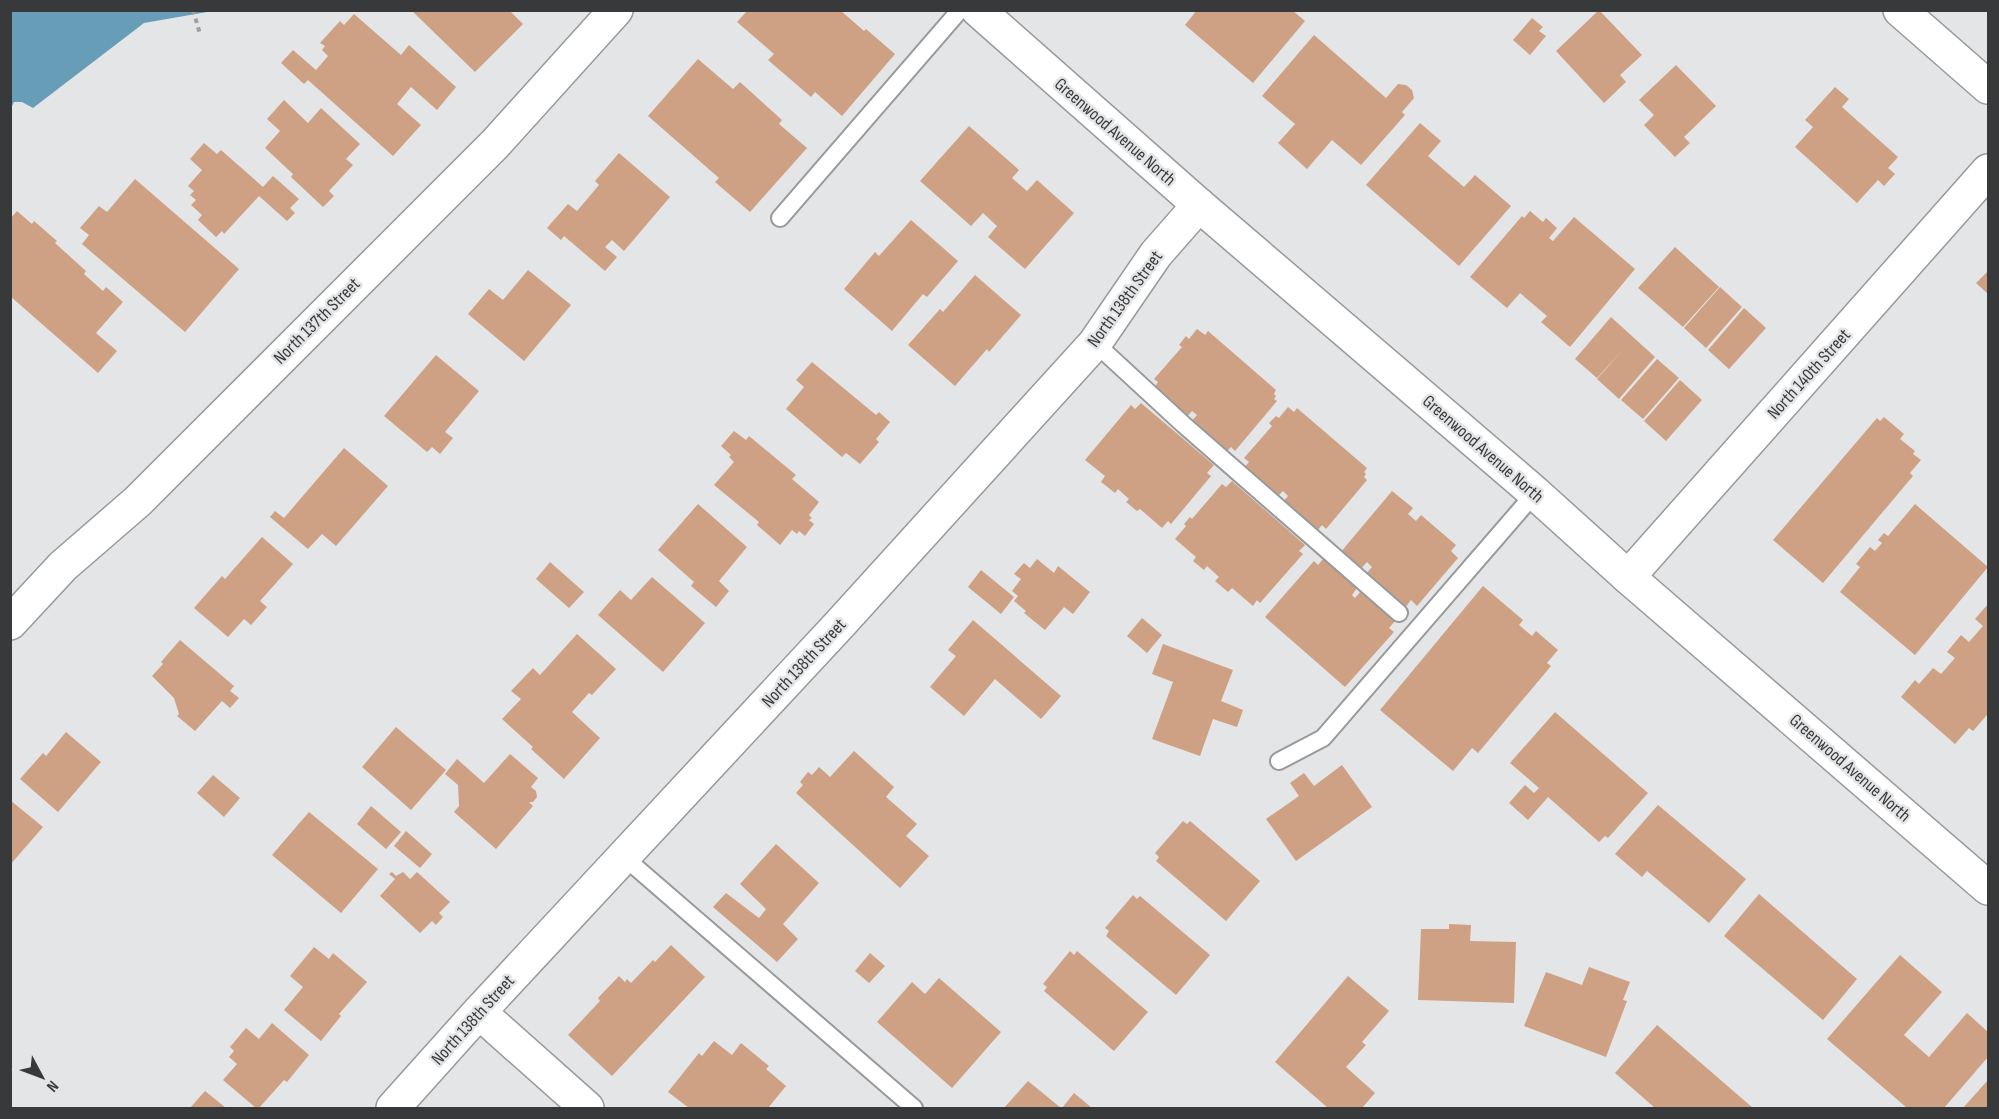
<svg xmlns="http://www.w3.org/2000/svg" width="1999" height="1119" font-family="'Sofia Sans Condensed',sans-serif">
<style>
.water{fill:#689db7}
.building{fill:#cfa184}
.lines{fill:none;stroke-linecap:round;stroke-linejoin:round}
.service-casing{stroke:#97999b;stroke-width:20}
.minor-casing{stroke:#97999b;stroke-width:36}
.secondary-casing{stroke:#97999b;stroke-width:36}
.path{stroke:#9ea0a1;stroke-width:4;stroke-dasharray:4.5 4.5;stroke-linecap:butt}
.service{stroke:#fff;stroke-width:16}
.minor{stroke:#fff;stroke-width:33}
.secondary{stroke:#fff;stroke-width:33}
.labels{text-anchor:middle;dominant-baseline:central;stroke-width:5;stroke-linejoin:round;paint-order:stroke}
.street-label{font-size:18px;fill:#38393a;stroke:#e3e5e7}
</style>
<rect width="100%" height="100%" fill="#e3e5e7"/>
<path class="water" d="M11,10H213V11L144,23L33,108L22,102H14L11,108Z"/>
<path class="building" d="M411,10H509L523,24L475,72Z
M748,10H840L864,31L866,29L895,54L842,116L815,92L811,97L768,60L774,54L737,22Z
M1197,10H1292L1305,21L1253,83L1185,25Z
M1599,10L1642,55L1620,75L1626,82L1604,103L1556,51Z
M354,14L401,55L409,45L456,87L437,110L411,87L397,104L421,125L393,156L308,80L304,84L281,63L293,50L316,70L328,56L322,50L325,46L320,43L340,21L344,25Z
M1532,18L1543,27L1539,31L1546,36L1530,55L1513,40Z
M1314,35L1386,98L1398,84L1406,85L1412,90L1414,98L1402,112L1405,115L1361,165L1332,140L1307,169L1278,143L1295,124L1262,96Z
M698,59L733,89L740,82L782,120L779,124L807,148L750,212L715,182L719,178L648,116Z
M1676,65L1716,106L1684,137L1690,143L1675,157L1644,125L1654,115L1639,100Z
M1835,87L1849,99L1842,107L1898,157L1888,168L1895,174L1884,186L1878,180L1857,203L1795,147L1813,127L1805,120Z
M284,100L308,123L321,108L360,144L346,159L353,165L329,191L334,196L323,207L291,177L293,174L265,148L280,131L267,119Z
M1420,123L1441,141L1428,156L1464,187L1475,175L1511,206L1459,266L1366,185Z
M969,126L1019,170L1012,178L1027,191L1037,180L1074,213L1025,269L988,237L997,226L983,213L971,226L920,181Z
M204,143L217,154L221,150L263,187L273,176L299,199L290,208L295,213L287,221L259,196L224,234L222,231L216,237L198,220L202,215L191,205L196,200L190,195L194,191L188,186L202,170L190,159Z
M619,153L670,197L624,251L612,240L605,247L617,257L605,271L564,236L561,240L547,228L568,204L577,211L599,185L595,181Z
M135,179L239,269L185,332L82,244L89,235L80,228L99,206L107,212Z
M17,211L32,224L34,221L57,241L55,243L86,271L84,274L103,291L106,287L123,302L96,333L117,351L98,373L10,296V219Z
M1530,211L1543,222L1546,218L1557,228L1549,238L1553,241L1574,217L1635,269L1570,347L1541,322L1547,316L1520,293L1507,308L1470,277L1522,216L1524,218Z
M911,220L958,261L927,297L923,294L892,331L844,289L875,252L879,256Z
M1675,247L1719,287L1683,327L1638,288Z
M528,270L571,305L524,361L468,314L489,289L503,300Z
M1987,272L1988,273V294L1976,283Z
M975,275L1021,315L989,352L987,349L955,386L908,345L940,309L943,312Z
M1720,287L1742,307L1706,348L1684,328Z
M1744,308L1766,328L1729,369L1708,350Z
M1611,317L1655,357L1619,399L1597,379L1624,348L1597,378L1575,359Z
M1197,329L1205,335L1208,331L1276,390L1274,394L1276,396L1274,399L1277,401L1235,451L1231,447L1226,452L1191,422L1197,415L1192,411L1186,418L1153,390L1158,382L1154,379L1182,347L1179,345L1186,336L1189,339Z
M436,355L479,391L445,432L453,438L440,454L432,447L427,452L384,416Z
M1657,359L1679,378L1643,419L1621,400Z
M812,362L876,415L879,412L890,422L876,439L879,442L860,464L846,453L842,457L786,409L804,387L796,380Z
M1680,380L1702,400L1666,441L1644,421Z
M1141,403L1214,465L1207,473L1211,476L1171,524L1168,521L1162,528L1140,509L1137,511L1126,502L1129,499L1118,489L1115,493L1101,482L1105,476L1085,460L1131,405L1135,409Z
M1288,407L1294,412L1297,408L1367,468L1364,472L1366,474L1364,477L1367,480L1326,529L1322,525L1316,532L1282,503L1288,496L1283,491L1276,498L1242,470L1249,462L1244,458L1272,426L1269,423L1276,416L1279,418Z
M1884,417L1904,434L1900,439L1915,451L1913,454L1921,460L1910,473L1913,476L1823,583L1773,540L1877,418L1880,421Z
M734,431L746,440L749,436L796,475L792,479L819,502L809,515L812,518L809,520L814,524L805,536L799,531L797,534L792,530L780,545L757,525L759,522L714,485L734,462L729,457L731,455L721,446Z
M344,448L388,486L336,546L322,534L308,549L270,517L275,511L284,518Z
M1232,481L1305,545L1299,551L1303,554L1260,603L1257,600L1253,606L1232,588L1228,592L1215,581L1219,577L1207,566L1204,570L1193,561L1196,557L1175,539L1186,526L1184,524L1190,517L1192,519L1222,484L1226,487Z
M1392,491L1413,508L1408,514L1416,521L1421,515L1456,545L1451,551L1458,558L1417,606L1411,600L1405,608L1365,575L1372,567L1367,562L1360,570L1340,553Z
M698,504L747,547L719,581L729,591L716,607L691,586L694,582L658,550Z
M1915,504L1988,567L1915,655L1840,592L1860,567L1856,564L1870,547L1875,551L1882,543L1878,540L1884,533L1888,536Z
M262,537L293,564L260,601L267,607L251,625L244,619L228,637L194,608L222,576L225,579Z
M1037,559L1054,573L1058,566L1090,592L1073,614L1064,607L1045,630L1024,613L1026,611L1014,601L1018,596L1012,591L1021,579L1014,574L1024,563L1030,568Z
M1323,559L1357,588L1352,595L1355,598L1361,591L1395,621L1389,628L1394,632L1345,687L1265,617L1314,561L1318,565Z
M550,562L584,592L569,608L536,579Z
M981,570L1014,597L1001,614L968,587Z
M652,577L705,623L663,672L598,615L620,590L631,600Z
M1483,586L1523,620L1519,625L1532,636L1536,631L1558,650L1547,663L1551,666L1478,753L1472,748L1453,771L1380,710Z
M1988,604V716L1987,715L1973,731L1969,728L1955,744L1901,697L1915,680L1919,684L1933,668L1941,674L1955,658L1947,652L1961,635L1969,642L1983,626L1975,619Z
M1142,618L1162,635L1147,653L1127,636Z
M973,620L1061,696L1041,719L995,679L964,716L930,687L956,656L948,650Z
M577,634L616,669L592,695L589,693L572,712L600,738L564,779L531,749L533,747L502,719L521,699L511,691L533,668L540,675Z
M180,640L234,686L230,691L239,698L230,708L222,701L195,731L177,716L179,714L174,698L152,676L163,664L161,662Z
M1163,644L1233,670L1221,701L1243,710L1237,727L1213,719L1200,756L1152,739L1173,682L1152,674Z
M1555,712L1648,793L1608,838L1605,836L1599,842L1548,797L1528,820L1509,803L1525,785L1534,793L1539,788L1510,763Z
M396,727L446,770L411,810L362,767Z
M66,732L101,762L58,812L20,779L43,753L46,756Z
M854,751L894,787L886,797L917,824L906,836L929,856L900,888L796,793L803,785L800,782L808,772L812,775L819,767L830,777Z
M510,754L538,778L531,787L536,791L537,797L533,802H529L533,806L496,849L454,812L459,806L458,785L445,774L457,759L484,783Z
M1342,765L1372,807L1296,861L1266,819L1299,796L1290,783L1304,773L1314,786Z
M213,775L240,798L224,817L197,793Z
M10,800L43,827L10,865Z
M1658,805L1746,879L1709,923L1647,871L1642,877L1615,854Z
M371,806L401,832L386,849L357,824Z
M309,812L378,869L341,913L272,855Z
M1183,821L1187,824L1190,821L1260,881L1226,921L1156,861L1159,857L1155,853Z
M406,831L432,854L420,868L394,846Z
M776,844L819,883L783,924L798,939L777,962L713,907L726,893L759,918L766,909L740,884Z
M392,872L396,876L403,872L410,879L417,872L450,902L439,913L443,917L436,925L432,921L420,933L380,896L395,879L389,874Z
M1759,894L1857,979L1823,1020L1724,936Z
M1133,895L1137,899L1140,896L1210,955L1176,995L1106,936L1109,931L1105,928Z
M1449,924L1471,925L1470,941L1516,942L1514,1003L1418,1000L1421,929H1449Z
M671,945L705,977L612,1076L568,1035L600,1001L598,998L619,976L625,982L627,979L631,983L653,960L655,962Z
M314,947L329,959L333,953L367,982L339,1014L341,1016L321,1041L284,1010L303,987L290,976Z
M1070,951L1074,955L1077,951L1148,1012L1114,1051L1044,991L1047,987L1043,984Z
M870,953L885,966L869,983L855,971Z
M1900,955L1942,992L1904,1035L1929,1057L1967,1013L1988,1032V1057L1944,1108H1907L1827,1039Z
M1589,967L1630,982L1623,1000L1627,1001L1606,1057L1524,1026L1546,972L1582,985Z
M1348,976L1389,1011L1362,1042L1366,1045L1346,1067L1375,1093L1362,1108H1328L1275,1062Z
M939,978L1001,1032L952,1088L877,1022L912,982L925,994Z
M272,1023L309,1055L287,1082L284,1080L259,1108H256L223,1080L237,1064L229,1057L234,1051L230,1047L246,1028L259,1039Z
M1657,1025L1753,1108H1655L1615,1073Z
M714,1041L732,1055L741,1043L769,1066L766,1069L786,1086L768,1108H689L668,1092L699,1053L702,1056Z
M1988,1080V1108H1963Z
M1028,1081L1061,1108H1004Z
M205,1091L226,1108H190Z
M1074,1093L1092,1108H1062Z"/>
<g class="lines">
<defs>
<path id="service" d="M780,218L960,10
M1095,343L1184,425L1399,613
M1279,761L1323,738L1535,493
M624,857L914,1108"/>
<path id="minor" d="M1900,10L1988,87
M1628,577L1988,171
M10,623L63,566L138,501L495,144L616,10
M479,1012L587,1108
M393,1108L479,1012L840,624L1095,343L1156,254L1199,205"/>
<path id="secondary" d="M978,10L1199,205L1535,493L1628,577L1988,888"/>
</defs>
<use href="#service" class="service-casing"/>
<use href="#minor" class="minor-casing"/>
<use href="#secondary" class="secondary-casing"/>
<path class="path" d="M193,10L200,34"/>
<use href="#service" class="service"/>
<use href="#minor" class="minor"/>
<use href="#secondary" class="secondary"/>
</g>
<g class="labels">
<g class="street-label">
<text transform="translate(1115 132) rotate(41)">Greenwood Avenue North</text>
<text transform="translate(1125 299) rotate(-54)">North 138th Street</text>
<text transform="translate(317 321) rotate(-45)">North 137th Street</text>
<text transform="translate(1809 374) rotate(-48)">North 140th Street</text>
<text transform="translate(1483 449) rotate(41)">Greenwood Avenue North</text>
<text transform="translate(804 663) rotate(-47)">North 138th Street</text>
<text transform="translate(1850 768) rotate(41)">Greenwood Avenue North</text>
<text transform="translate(473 1020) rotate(-48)">North 138th Street</text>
</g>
</g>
<rect width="1999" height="1119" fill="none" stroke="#38393a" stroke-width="24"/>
<g transform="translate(42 1077) rotate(131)" stroke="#e3e5e7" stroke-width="4.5" paint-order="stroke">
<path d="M0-4.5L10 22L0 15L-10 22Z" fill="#38393a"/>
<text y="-9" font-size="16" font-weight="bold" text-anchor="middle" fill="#38393a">N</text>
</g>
</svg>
